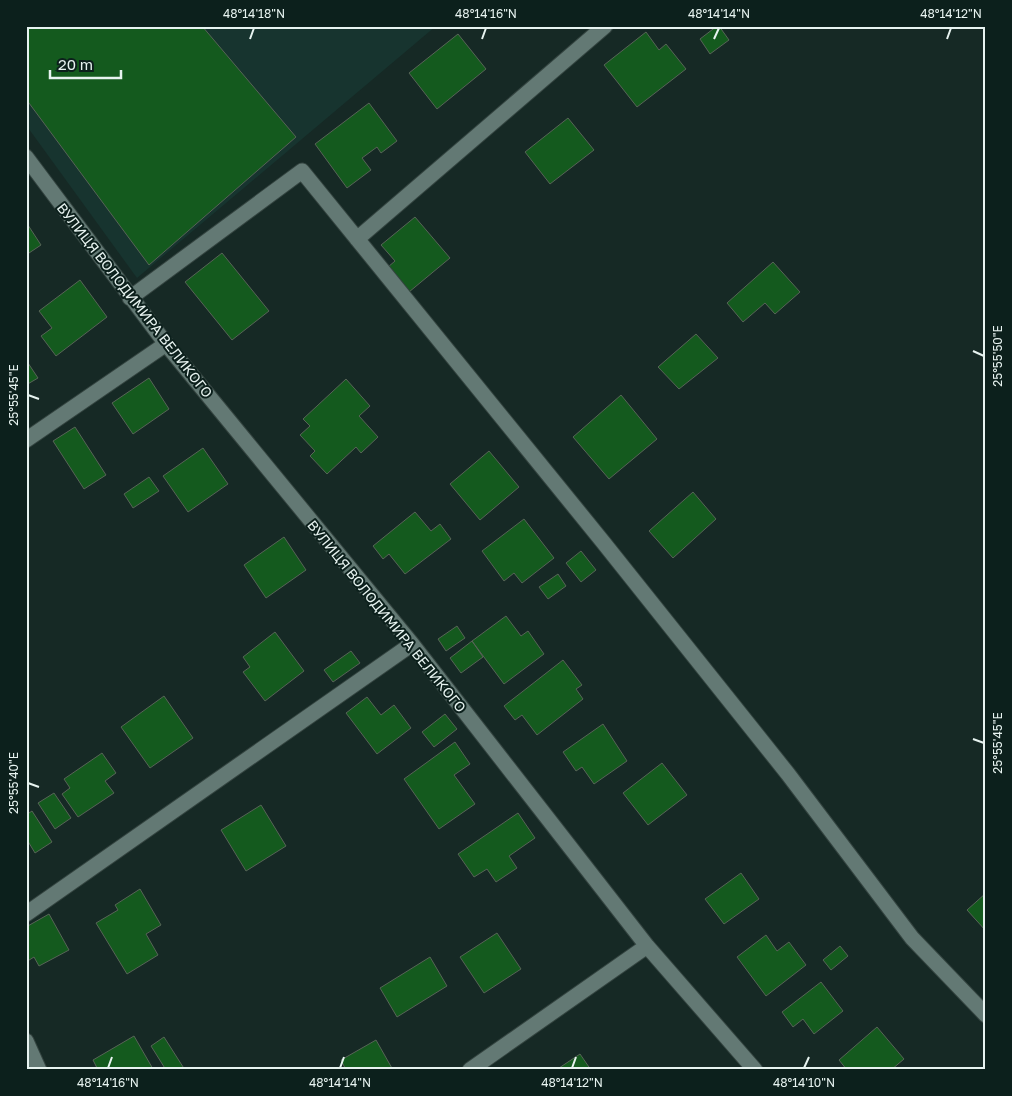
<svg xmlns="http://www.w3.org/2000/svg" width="1012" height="1096" font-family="'Golos Text',sans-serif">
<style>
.built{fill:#17342f}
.building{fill:#145a1e;stroke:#576457}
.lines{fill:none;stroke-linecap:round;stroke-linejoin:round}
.minor-casing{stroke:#344440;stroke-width:17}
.minor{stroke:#637974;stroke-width:15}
.ticks{fill:none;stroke:#e7f3f0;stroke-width:2}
.labels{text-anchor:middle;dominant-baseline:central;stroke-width:4;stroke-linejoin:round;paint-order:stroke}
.street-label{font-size:14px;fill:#e7f3f0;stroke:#0c201c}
.neatline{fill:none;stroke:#e7f3f0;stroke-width:2}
.ticks-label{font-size:12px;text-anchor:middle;fill:#e7f3f0}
</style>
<rect width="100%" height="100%" fill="#162925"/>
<path class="built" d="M26,26H436L137,278L26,125Z"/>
<path class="building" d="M26,26H202L296,137L149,265L26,99Z
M717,26H719L729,40L710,54L700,39Z
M646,32L659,50L666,44L686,69L637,107L604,65Z
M458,34L486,69L437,109L409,73Z
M369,103L397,141L381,153L377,147L362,158L371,170L347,188L315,144Z
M568,118L594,150L550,184L525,152Z
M415,217L450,258L409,292L388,267L395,261L381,245Z
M26,222L41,245L26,255Z
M222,253L269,311L232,340L185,282Z
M773,262L800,292L775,314L765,303L743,322L727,303Z
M80,280L107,317L56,356L41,336L52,328L39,311Z
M696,334L718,358L679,389L658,367Z
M26,360L38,378L26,385Z
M149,378L169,409L133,434L112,403Z
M346,379L370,406L359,416L378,437L361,453L356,447L327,474L310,456L315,451L300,435L310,426L303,419Z
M621,395L657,439L609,479L573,437Z
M75,427L106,475L84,489L53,441Z
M203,448L228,484L188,512L163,476Z
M489,451L519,487L480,520L450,484Z
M149,477L159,491L133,508L124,494Z
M693,492L716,519L673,558L649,531Z
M415,512L431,531L440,524L451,539L405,574L389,554L383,559L373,546Z
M524,519L554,558L522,583L514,573L504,581L482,551Z
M284,537L306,570L266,598L244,565Z
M581,551L596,570L581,582L566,563Z
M558,574L566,586L548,599L539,587Z
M506,616L521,636L528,631L544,654L504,684L472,641Z
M457,626L465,638L446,651L438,639Z
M275,632L304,671L265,701L243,672L250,667L243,657Z
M472,641L483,657L461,673L450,658Z
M351,651L360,663L333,682L324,670Z
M563,660L582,685L576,689L583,699L537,735L522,715L515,720L504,706Z
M164,696L193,738L150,768L121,727Z
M367,697L381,715L394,705L411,728L377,754L346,713Z
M445,714L457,729L434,747L422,732Z
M603,724L627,761L594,784L582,767L576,771L563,752Z
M455,742L470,764L454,775L475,804L439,829L404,779Z
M102,753L116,773L105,781L114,793L78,817L62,794L70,788L64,779Z
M662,763L687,795L648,825L623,793Z
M54,793L71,818L55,829L38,803Z
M261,805L286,846L246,871L221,830Z
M32,811L52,842L35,853L26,838V815Z
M518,813L535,838L509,856L517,868L496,882L487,869L474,877L458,854Z
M741,873L759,899L724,924L705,899Z
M140,889L161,925L146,934L158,955L127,974L96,923L118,910L115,905Z
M986,893V931L967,910Z
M49,914L69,950L39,966L34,957L26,962V927Z
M497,933L521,969L484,993L460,957Z
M766,935L777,951L789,942L806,965L766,996L737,957Z
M840,946L848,956L831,970L823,960Z
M430,957L447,986L397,1017L380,988Z
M821,982L843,1011L814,1034L803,1019L793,1027L782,1012Z
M877,1027L904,1059L891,1070H847L839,1060Z
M134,1036L153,1069L98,1070L93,1060Z
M164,1037L185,1070H166L151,1046Z
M376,1040L393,1070H346L341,1060Z
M580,1054L591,1070H556Z"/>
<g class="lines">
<defs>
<path id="minor" d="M26,157L166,344L412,644L647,946L755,1070
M357,239L605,26
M130,298L302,171L603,542L788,774L912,938L986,1015
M26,440L166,344
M26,914L412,644
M26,1041L39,1070
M470,1070L647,946"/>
</defs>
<use href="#minor" class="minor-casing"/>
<use href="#minor" class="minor"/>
</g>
<path class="ticks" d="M250,39L254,28M482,39L486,28M714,39L719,28M947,39L951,28M973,351L984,356M28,395L39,399M973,739L984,743M28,783L39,787M108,1068L112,1057M340,1068L344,1057M572,1068L576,1057M804,1068L809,1057"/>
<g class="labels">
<g class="street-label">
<text transform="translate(135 300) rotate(52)">ВУЛИЦЯ ВОЛОДИМИРА ВЕЛИКОГО</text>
<text transform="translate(387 616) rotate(51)">ВУЛИЦЯ ВОЛОДИМИРА ВЕЛИКОГО</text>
</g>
</g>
<rect width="1012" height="1096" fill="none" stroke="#0c201c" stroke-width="55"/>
<path d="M50 70v8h71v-8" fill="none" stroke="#e7f3f0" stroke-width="2.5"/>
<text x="58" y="70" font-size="15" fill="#e7f3f0" stroke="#0c201c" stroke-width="4" paint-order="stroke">20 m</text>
<rect x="28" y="28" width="956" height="1040" class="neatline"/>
<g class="ticks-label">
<text x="254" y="18">48°14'18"N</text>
<text x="486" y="18">48°14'16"N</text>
<text x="719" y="18">48°14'14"N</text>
<text x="951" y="18">48°14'12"N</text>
<text transform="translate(998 356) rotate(-90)" y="4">25°55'50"E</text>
<text transform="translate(14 395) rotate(-90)" y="4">25°55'45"E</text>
<text transform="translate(998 743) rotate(-90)" y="4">25°55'45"E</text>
<text transform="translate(14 783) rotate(-90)" y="4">25°55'40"E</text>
<text x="108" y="1087">48°14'16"N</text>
<text x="340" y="1087">48°14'14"N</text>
<text x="572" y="1087">48°14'12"N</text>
<text x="804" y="1087">48°14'10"N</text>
</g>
</svg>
